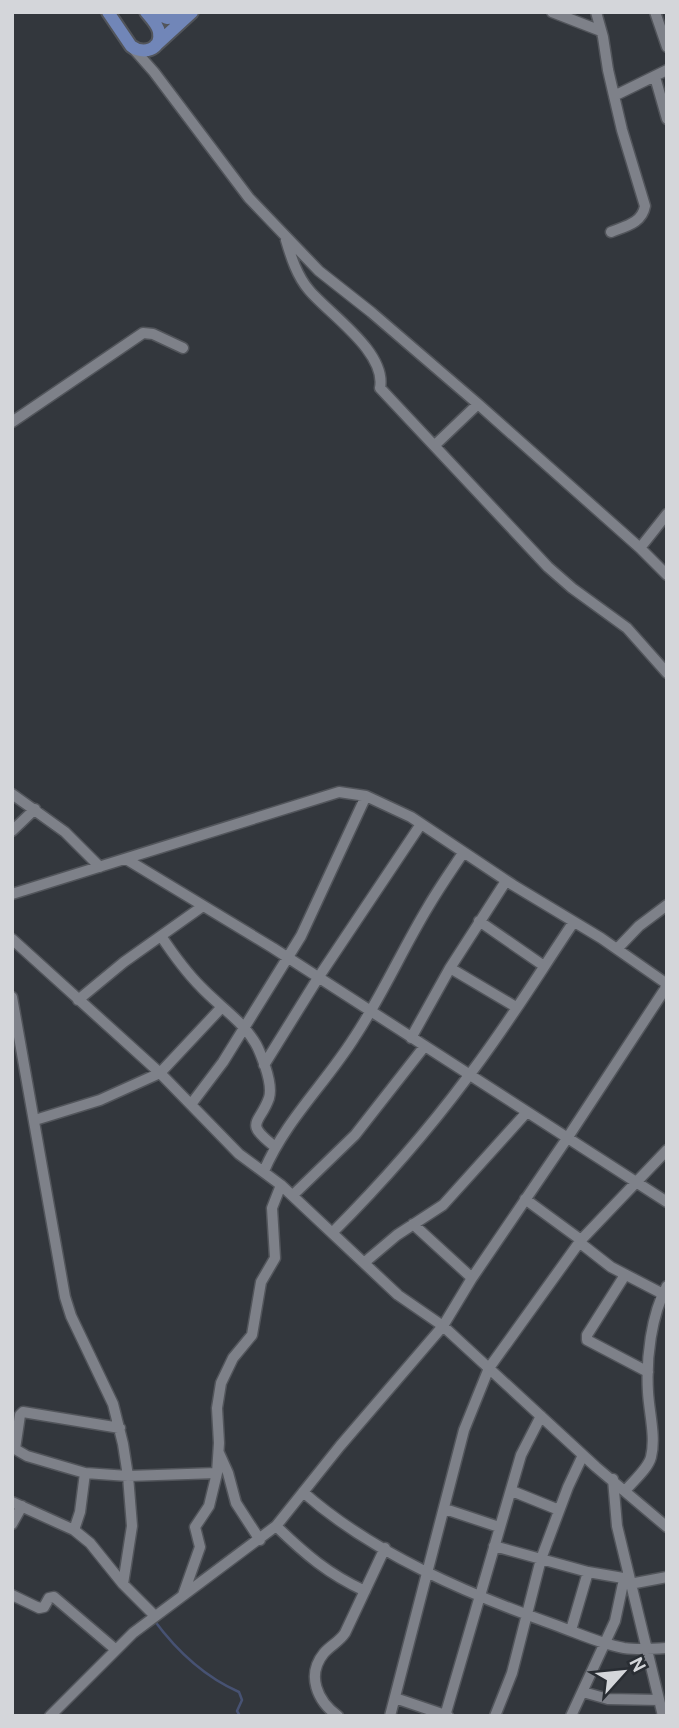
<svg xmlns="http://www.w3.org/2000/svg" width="679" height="1728" font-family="Cabin,sans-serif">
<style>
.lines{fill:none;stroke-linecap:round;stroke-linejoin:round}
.stream{stroke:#475273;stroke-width:2.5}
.minor-casing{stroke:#52555b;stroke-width:13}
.major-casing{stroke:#52555b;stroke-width:16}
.minor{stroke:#7e8189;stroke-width:10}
.major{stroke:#7186b8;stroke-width:12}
</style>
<rect width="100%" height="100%" fill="#33373d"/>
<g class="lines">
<path class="stream" d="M154,1620C176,1650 205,1677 239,1692L242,1700L237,1711L240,1716"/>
<defs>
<path id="minor" d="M552,12L601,31
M596,12L603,37L608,70L622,130L645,206C642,223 626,226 611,232
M655,12L667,47
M131,46L154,72L249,198L319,271L371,312L478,404L640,548L667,575
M655,77L667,119
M614,96L667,70
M286,240C291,257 297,276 309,290C329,314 387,352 380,388L548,567L572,588L627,628L667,673
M12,422L143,333L153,334L183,348
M435,445L478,404
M640,548L667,514
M12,794L65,832L100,867
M12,831L35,809
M126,859L273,948L667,1202
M12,894L339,792L366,796L411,817L513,885L601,938L667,984
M479,921L544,966
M161,936C173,954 185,971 201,987C218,1005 241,1020 254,1041C259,1048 262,1058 265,1066C268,1075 272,1088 269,1098C260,1124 243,1122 274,1146
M12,939L160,1073L239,1154L281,1185L398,1295L443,1326L596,1467L667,1527
M617,949L639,926L667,905
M450,968L516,1007
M12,997L65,1297L71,1316L113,1404L123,1444L128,1476L132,1526L123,1584
M78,1000L124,962L203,906
M411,1038L450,968L506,881
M264,1065L318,978L421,824
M192,1103L223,1062L301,936L366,796
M35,1120L100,1100L160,1073L221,1008
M264,1171C285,1121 325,1084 354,1038C382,996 402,950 428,907C439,888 451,871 463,853
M293,1195L355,1135L424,1047
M525,1199L581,1240
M413,1224L472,1278
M333,1232C381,1184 426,1133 467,1078C505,1029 538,975 573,923
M579,1242L611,1267L663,1294
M365,1262L397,1235L443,1205L527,1112
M625,1275L587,1335V1340L648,1372
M15,1449L27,1456L85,1473L128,1476L217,1473
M15,1449L20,1415L23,1412L120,1428
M219,1453L228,1473L236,1503L260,1540
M613,1479L617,1526L663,1716
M512,1491L559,1510
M625,1491C633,1481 648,1469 651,1457C656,1437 649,1412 648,1392C646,1359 651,1315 667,1286
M303,1492C373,1554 470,1595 558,1626C580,1634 601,1644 624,1648C638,1650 652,1649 667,1648
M12,1502L74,1530L90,1543L123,1584L155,1616
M445,1509L499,1527
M12,1524L22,1506
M276,1526C305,1554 328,1574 365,1591
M74,1530L80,1512L85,1473
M494,1546L588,1572L629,1579
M630,1584L667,1577
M12,1595L39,1608L44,1607L49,1598L54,1597L115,1649
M183,1595L200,1547L195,1527L209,1506L217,1473L219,1443L217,1408L221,1383L233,1358L252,1335L261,1282L275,1258L272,1208L281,1185
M571,1630L588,1572
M583,1692L608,1699L659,1700
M395,1698L448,1716
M50,1716L133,1633L276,1526L340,1446L443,1326L472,1278L568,1137L665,989L666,984
M338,1716C317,1701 306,1675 324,1653C331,1645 339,1642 345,1633L385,1548
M390,1716L464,1430L489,1368L581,1240L667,1150
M445,1716L521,1455L541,1416
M495,1716L512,1673L541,1559L568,1487L583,1455
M571,1716L615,1621L624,1579"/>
<path id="major" d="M108,12L131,46C143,55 162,50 159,32C158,25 151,18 146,12
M153,12L167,18L186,16
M155,46L192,12"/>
</defs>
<use href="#minor" class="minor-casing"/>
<use href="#major" class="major-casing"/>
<use href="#minor" class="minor"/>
<use href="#major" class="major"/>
</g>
<rect width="679" height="1728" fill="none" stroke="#d4d6da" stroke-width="28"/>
<g transform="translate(623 1672) rotate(63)" stroke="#292d33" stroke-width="5" paint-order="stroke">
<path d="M0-5L12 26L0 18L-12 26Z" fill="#d4d6da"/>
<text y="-10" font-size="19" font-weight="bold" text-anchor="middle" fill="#d4d6da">N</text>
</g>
</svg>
